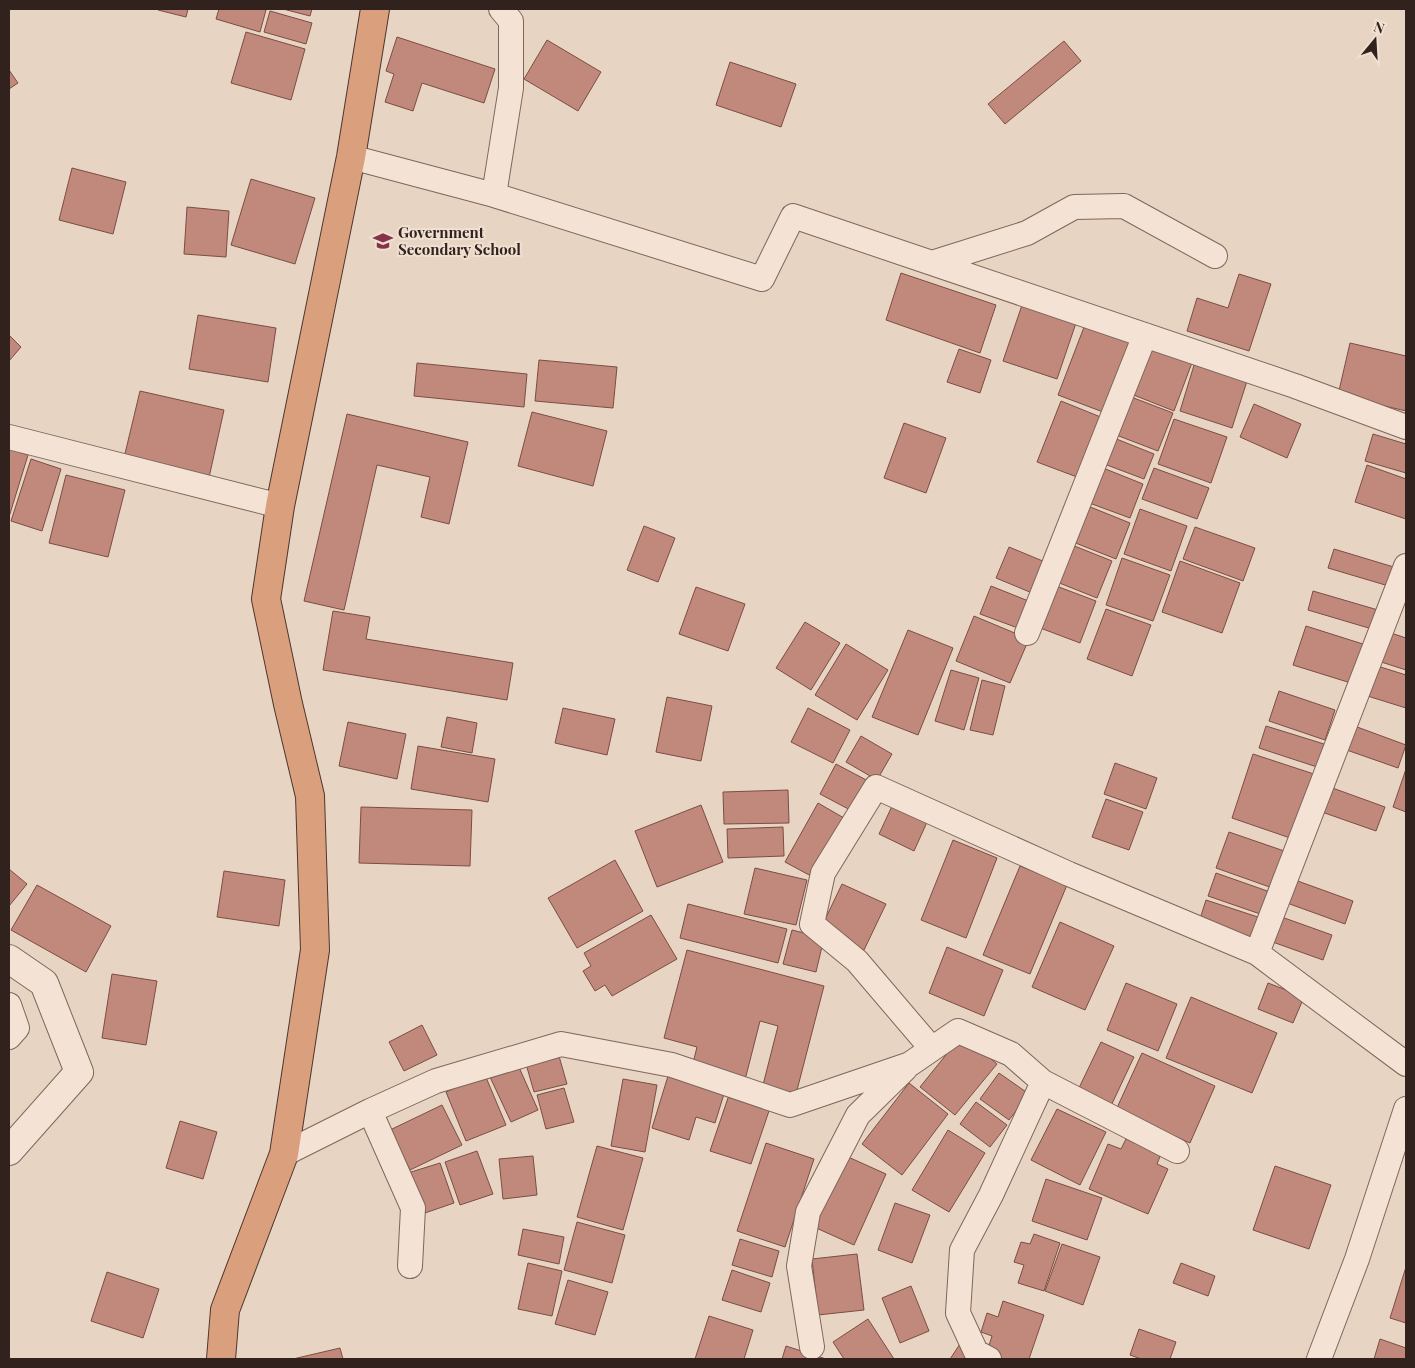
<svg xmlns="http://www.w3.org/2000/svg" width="1415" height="1368" font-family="'Playfair Display',serif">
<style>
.building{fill:#c1897c;stroke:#7b4d44}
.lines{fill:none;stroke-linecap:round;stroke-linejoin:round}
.minor-casing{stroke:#7f665b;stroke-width:26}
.tertiary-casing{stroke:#7f665b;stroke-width:30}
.trunk-casing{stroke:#4d362f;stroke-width:30}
.minor{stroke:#f4e3d4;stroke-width:24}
.tertiary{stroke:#f4e3d4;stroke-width:28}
.trunk{stroke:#daa07d;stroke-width:28}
.labels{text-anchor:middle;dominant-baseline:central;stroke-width:4;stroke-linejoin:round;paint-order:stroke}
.poi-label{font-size:15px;font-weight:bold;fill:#31221e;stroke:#f0e0d1;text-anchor:start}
</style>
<rect width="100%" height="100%" fill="#e8d4c2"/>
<path class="building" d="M158,9H188L186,17L158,10Z
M219,9H263L266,10L260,32L216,19Z
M283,9H312L310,16Z
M270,11L312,23L306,44L264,32Z
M246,32L305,49L291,100L231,83Z
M397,37L495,69L484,103L422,83L413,111L385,102L394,74L386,71Z
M547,40L601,72L578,111L524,79Z
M1064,41L1081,61L1005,124L988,104Z
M730,62L796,84L781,127L716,105Z
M9,70L18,83L9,89Z
M72,168L126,182L113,234L59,220Z
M251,179L315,198L295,264L231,245Z
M187,207L229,211L226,257L184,254Z
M901,273L996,305L980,353L886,320Z
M1239,274L1271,284L1249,351L1187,331L1197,298L1228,308Z
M1022,305L1076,323L1057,379L1003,361Z
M198,315L276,328L268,382L189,369Z
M1086,322L1140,343L1111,415L1058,395Z
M9,335L21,347L9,361Z
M1146,341L1193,360L1174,411L1126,392Z
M1350,343L1406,356V411L1338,395Z
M959,349L991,360L980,393L947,382Z
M539,360L617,367L613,408L535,401Z
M1195,362L1248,378L1232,428L1180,411Z
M417,363L527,374L524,407L414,396Z
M140,391L224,410L208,482L123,462Z
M1126,395L1173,413L1158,451L1111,433Z
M1061,401L1108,420L1085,480L1037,462Z
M1254,404L1301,424L1287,458L1240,437Z
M532,412L607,431L593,486L518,466Z
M347,414L468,442L449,524L421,517L430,477L377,465L344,610L304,601Z
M1174,419L1227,437L1211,483L1158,464Z
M904,423L946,438L926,493L884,478Z
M1373,434L1406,444V473L1365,461Z
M1109,436L1154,454L1144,479L1099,462Z
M9,449L28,455L9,517Z
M31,459L61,469L42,531L11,521Z
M1367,465L1406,479V519L1355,502Z
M1098,466L1143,484L1130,518L1084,501Z
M1154,468L1209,488L1197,519L1142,499Z
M66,475L125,490L108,557L49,543Z
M1083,504L1130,523L1116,559L1068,540Z
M1140,509L1187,526L1171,571L1124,554Z
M644,526L675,538L658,582L627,570Z
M1195,527L1255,548L1243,581L1183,559Z
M1067,543L1112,561L1097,598L1052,580Z
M1009,547L1050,564L1037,595L996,578Z
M1334,549L1397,568L1392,587L1328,568Z
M1122,558L1170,575L1153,621L1106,605Z
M1180,561L1240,583L1222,633L1162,612Z
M1051,584L1096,601L1080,643L1035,626Z
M991,586L1036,604L1026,631L980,614Z
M696,587L745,604L728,651L679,634Z
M1313,591L1378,610L1372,629L1308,610Z
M1106,609L1151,625L1132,676L1087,659Z
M333,611L370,617L366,639L513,663L507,700L323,670Z
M974,616L1029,639L1010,683L956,661Z
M805,622L840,643L811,690L776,668Z
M1306,626L1366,645L1354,684L1293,665Z
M908,630L953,648L918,735L872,717Z
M1385,631L1406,638V670L1375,660Z
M846,644L888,670L857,720L815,695Z
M1371,664L1406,675V708L1361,694Z
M951,670L979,678L964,730L935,721Z
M982,680L1005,686L993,735L970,730Z
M1279,691L1335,710L1325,740L1269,721Z
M667,697L712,706L701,761L656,752Z
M563,708L615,719L607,755L555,743Z
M808,708L850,730L833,763L791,742Z
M447,717L477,723L472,753L441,747Z
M348,722L406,734L397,779L339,766Z
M1349,724L1406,745L1398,768L1341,748Z
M1266,726L1324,744L1317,767L1259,748Z
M861,736L892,754L877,780L846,762Z
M418,746L495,759L488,802L411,789Z
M1253,754L1317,775L1296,840L1232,818Z
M1115,763L1157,778L1146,809L1104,794Z
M836,764L870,782L854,812L820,794Z
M1406,769V812L1393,807Z
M1327,786L1385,807L1376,831L1319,811Z
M788,790L789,823L724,824L723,792Z
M1106,799L1143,812L1129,850L1092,837Z
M818,803L844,818L811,876L785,862Z
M893,804L928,820L914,851L879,834Z
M701,805L723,862L657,887L635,831Z
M361,807L472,810L470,866L359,863Z
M783,827L784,856L728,858L727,829Z
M1229,832L1290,853L1278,890L1216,868Z
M953,840L997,858L966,938L921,920Z
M615,860L643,911L577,948L548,898Z
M1020,866L1067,885L1030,974L983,955Z
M755,868L807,880L796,925L744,914Z
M9,869L27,884L9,906Z
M224,871L285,880L279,926L217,917Z
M1216,873L1273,893L1266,916L1208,896Z
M1295,880L1353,901L1345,924L1287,903Z
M842,884L886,904L864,950L820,930Z
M37,885L111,926L86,972L11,930Z
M1206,900L1264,919L1257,944L1198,925Z
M688,904L787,929L778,963L680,938Z
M651,915L677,959L612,996L605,985L595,991L583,971L591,966L584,953Z
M1276,915L1332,935L1323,960L1267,940Z
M1060,922L1114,946L1085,1010L1032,987Z
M792,930L824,938L816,972L783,964Z
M947,947L1003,970L984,1016L929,993Z
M687,950L824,986L796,1094L763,1085L778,1026L760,1021L745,1080L692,1067L697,1047L664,1038Z
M112,974L157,981L146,1045L102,1038Z
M1126,983L1177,1004L1158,1051L1107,1030Z
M1268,983L1304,997L1293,1023L1258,1009Z
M1191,997L1277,1033L1252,1093L1166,1058Z
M422,1025L437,1055L404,1071L389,1042Z
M962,1035L997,1064L955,1115L920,1087Z
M1101,1042L1134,1057L1110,1108L1077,1092Z
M1142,1053L1215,1086L1190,1143L1116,1110Z
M559,1056L567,1084L534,1092L526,1064Z
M518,1065L538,1110L511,1122L490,1077Z
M999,1073L1029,1094L1009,1120L980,1099Z
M485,1075L506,1125L466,1141L446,1092Z
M668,1076L724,1094L715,1123L696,1117L689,1140L652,1128Z
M623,1079L657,1085L645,1152L611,1146Z
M909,1083L948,1114L902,1175L862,1144Z
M564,1088L574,1122L546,1129L537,1095Z
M729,1095L770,1108L751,1164L710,1151Z
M976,1102L1007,1125L990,1147L960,1124Z
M442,1105L462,1145L410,1170L390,1130Z
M1057,1109L1106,1132L1080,1185L1031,1160Z
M180,1121L217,1132L203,1179L166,1168Z
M948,1130L985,1153L949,1212L912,1190Z
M1126,1139L1161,1154L1157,1164L1168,1169L1148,1214L1089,1189L1108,1144L1121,1149Z
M766,1143L814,1159L785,1247L737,1231Z
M597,1146L643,1158L623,1230L577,1217Z
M477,1151L493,1194L460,1205L445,1162Z
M533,1156L537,1195L503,1199L499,1159Z
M846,1156L886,1174L854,1245L814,1227Z
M440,1163L454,1203L422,1214L408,1173Z
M1275,1166L1331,1185L1309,1249L1253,1230Z
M1046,1179L1102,1198L1087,1240L1032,1221Z
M895,1203L930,1215L912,1263L878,1250Z
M577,1222L625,1235L612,1283L564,1270Z
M523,1229L564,1237L559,1264L518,1255Z
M1034,1234L1060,1243L1044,1291L1018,1283L1024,1265L1014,1262L1021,1242L1030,1244Z
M740,1239L779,1251L772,1277L732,1265Z
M1062,1244L1100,1257L1083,1305L1045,1291Z
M857,1254L864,1310L818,1315L812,1259Z
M528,1263L562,1271L552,1316L518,1309Z
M1181,1263L1215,1276L1208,1296L1173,1283Z
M1406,1267V1323L1390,1318Z
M732,1270L770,1283L761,1312L722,1300Z
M107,1272L159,1289L143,1338L91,1321Z
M568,1280L608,1292L595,1335L555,1324Z
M911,1286L929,1331L900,1343L882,1298Z
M1003,1301L1044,1315L1029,1359H1000L986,1355L992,1336L981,1332L987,1313L998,1317Z
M709,1316L753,1330L744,1359H695Z
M868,1319L894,1359H844L833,1342Z
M1139,1329L1176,1342L1170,1359H1141L1130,1355Z
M1380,1339L1406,1348V1359H1374Z
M960,1344L983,1359H950Z
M786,1346L826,1359H782Z
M340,1348L343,1359H293Z"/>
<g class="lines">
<defs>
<path id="minor" d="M351,157L494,195L762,279L793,216L1295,386L1406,427
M494,195L511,88V21L501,9
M932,263L1027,233L1074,207L1124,206L1215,256
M9,437L280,506
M1027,633L1145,335
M1257,953L1406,566
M9,1005L17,1028L9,1037
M932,1049L857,961L812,924L823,873L876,787L1069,874L1257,953L1406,1064
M1043,1082L1177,1151
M370,1111L413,1208L410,1266
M284,1154L370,1111L436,1081L561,1044L672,1065L790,1105L910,1064L958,1031L1011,1054L1043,1082L991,1195L962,1250L958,1313L976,1352L989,1359
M812,1347L799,1266L808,1212L858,1115L905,1069
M1319,1359L1357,1259L1406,1109"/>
<path id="tertiary" d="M9,959L44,983L79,1072L9,1151"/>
<path id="trunk" d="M221,1359L225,1310L284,1154L315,950L310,796L288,704L266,599L280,506L351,157L375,9"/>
</defs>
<use href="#minor" class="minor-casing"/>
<use href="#tertiary" class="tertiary-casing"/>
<use href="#trunk" class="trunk-casing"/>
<use href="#minor" class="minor"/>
<use href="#tertiary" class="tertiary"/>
<use href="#trunk" class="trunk"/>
</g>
<defs>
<symbol id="school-bare" viewBox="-9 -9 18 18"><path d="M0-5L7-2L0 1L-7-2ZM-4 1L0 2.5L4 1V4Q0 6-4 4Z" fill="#873347" stroke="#f0e0d1" stroke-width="2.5" paint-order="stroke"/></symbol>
</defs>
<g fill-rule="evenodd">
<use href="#school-bare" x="369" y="227" width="28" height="28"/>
</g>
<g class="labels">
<g class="poi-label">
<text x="398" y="232">Government<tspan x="398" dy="17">Secondary School</tspan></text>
</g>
</g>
<rect width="1415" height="1368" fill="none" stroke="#31221e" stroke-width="20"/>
<g transform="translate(1375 40) rotate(18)" stroke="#f0e0d1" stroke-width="4" paint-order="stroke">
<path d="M0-4L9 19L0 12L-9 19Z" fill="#31221e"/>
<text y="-8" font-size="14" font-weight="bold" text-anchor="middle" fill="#31221e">N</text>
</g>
</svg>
